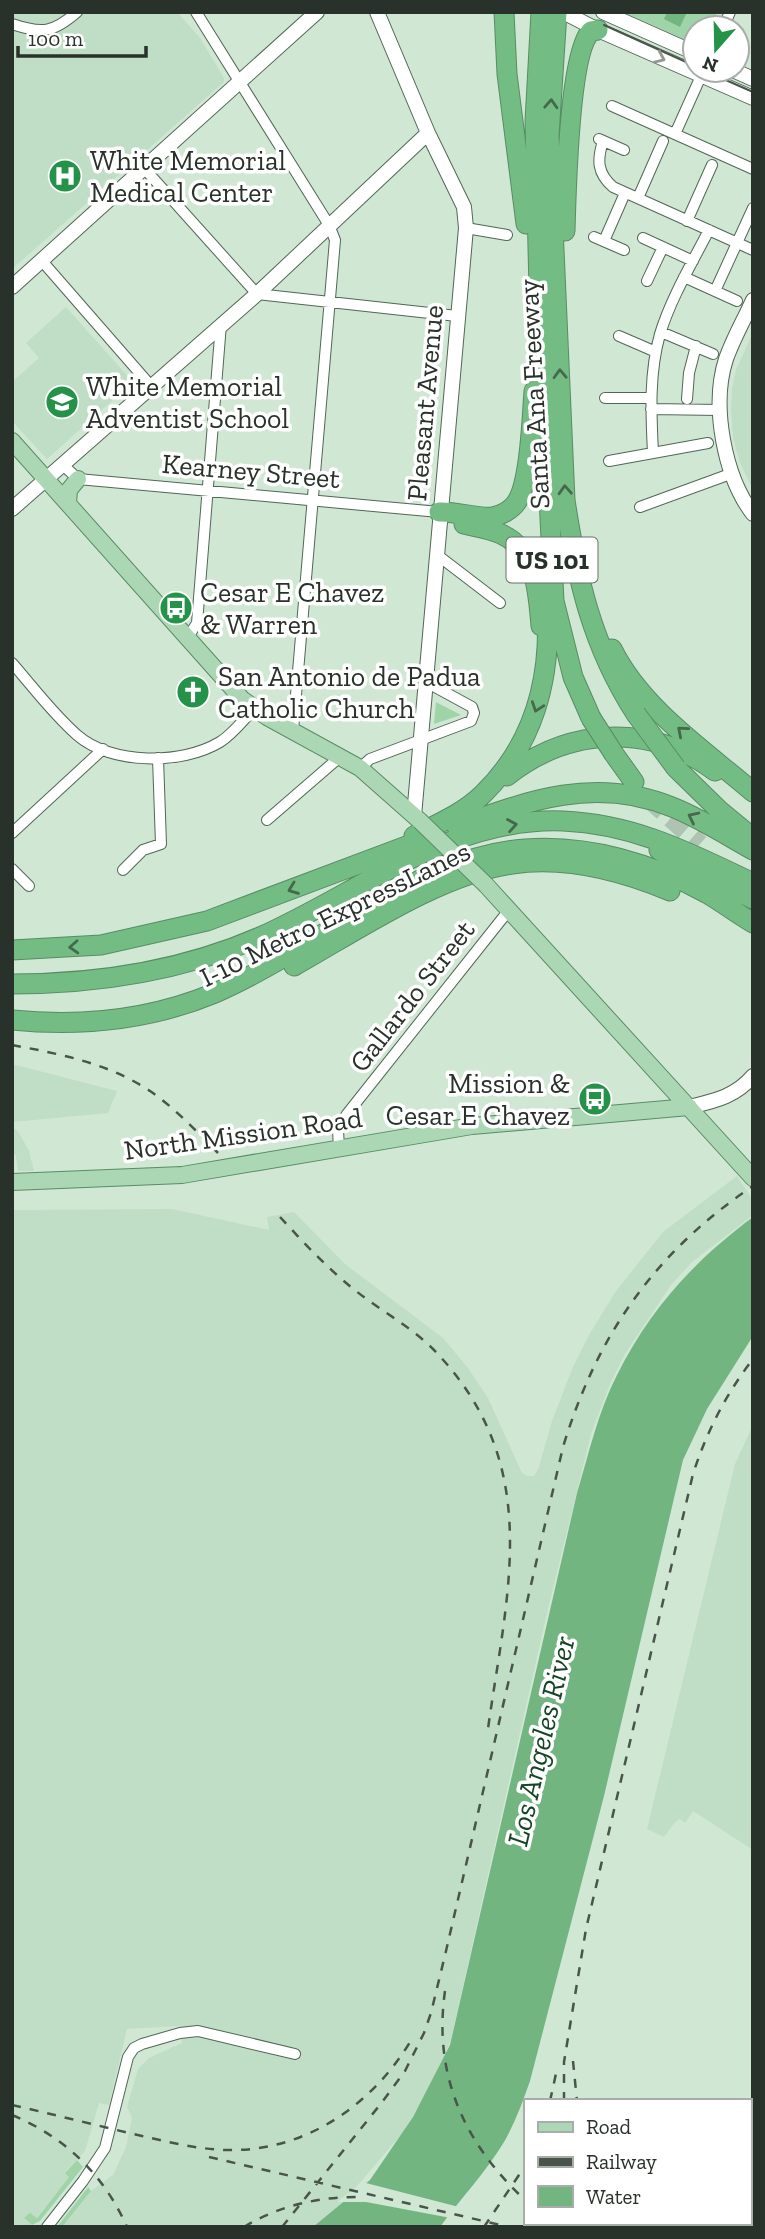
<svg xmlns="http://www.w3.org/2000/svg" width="765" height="2239" font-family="'Zilla Slab',serif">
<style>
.built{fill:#c0ddc5}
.green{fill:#9fd4a9}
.water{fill:#72b581}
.pier{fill:#d0e7d4}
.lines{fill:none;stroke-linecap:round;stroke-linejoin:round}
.highway-tunnel{stroke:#aec3b2;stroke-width:19;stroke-dasharray:19 10;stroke-linecap:butt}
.street-casing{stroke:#526656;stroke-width:12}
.secondary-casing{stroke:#526656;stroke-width:16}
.primary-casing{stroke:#598c64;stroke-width:18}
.highway-casing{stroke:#598c64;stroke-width:21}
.street{stroke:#fff;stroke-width:10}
.secondary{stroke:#fff;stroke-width:14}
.primary{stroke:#abd7b5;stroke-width:16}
.highway{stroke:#73bd84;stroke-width:19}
.tram{stroke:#49554b;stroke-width:2}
.rail{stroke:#49554b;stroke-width:2.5;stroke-dasharray:9 9;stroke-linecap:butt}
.primary-bridge-casing{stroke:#598c64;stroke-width:18;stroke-linecap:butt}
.highway-bridge-casing{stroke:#598c64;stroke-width:21;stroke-linecap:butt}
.primary-bridge{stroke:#abd7b5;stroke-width:16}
.highway-bridge{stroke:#73bd84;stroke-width:19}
.oneway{stroke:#949894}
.oneway2{stroke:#46694e}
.labels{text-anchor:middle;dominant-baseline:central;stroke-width:7;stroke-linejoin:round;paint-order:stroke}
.shield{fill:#fff;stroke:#686f6a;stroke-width:2}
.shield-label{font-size:26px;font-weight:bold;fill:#28312a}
.poi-label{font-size:28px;fill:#28312a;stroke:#fff;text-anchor:start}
.street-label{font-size:28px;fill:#28312a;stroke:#fff}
.water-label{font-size:30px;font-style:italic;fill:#154624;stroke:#fff}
</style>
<rect width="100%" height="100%" fill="#d0e7d4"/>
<path class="built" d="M12,12H177L200,38L224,78V82L12,269Z
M66,307L133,382L47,459L12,421V382L39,358L26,343Z
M753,332V490L740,463L733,438L731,411L732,389L736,370Z
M12,1064L117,1091L108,1113L12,1122Z
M12,1126L19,1133L29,1151L34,1171H18L16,1156L12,1149Z
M737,1176L753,1200V1215L692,1262L671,1285L625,1354L610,1384L591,1434L547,1613L451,2039L439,2072L404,2131L322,2227H62L91,2191L113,2175L126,2147L132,2118L127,2107L138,2069L149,2058L182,2043L179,2026L127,2029L109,2105L99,2103L85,2151L65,2172L69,2177L36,2218L25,2219L34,2227H12V1210L172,1209L269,1230L267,1217L294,1212L345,1264L443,1338L468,1368L488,1398L522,1473L527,1476H534L538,1470L552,1421L573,1367L589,1335L616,1291L663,1232Z
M753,1425V1850L693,1811L685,1823L680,1819L675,1822L664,1837L647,1829L735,1464Z"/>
<path class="green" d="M623,12H717L710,28H695V44Z
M436,702L461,715L434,724Z
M77,2160L83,2167L40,2221L32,2225L24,2218L30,2213L37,2218L69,2177L65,2173Z
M88,2187L91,2191L62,2227H57Z"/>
<path class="water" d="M667,12H687L680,27L664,19Z
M753,1217V1336L707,1409L683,1460L604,1796L530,2081C523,2101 515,2123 504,2142C486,2172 461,2198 440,2227H313L370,2180L413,2117L450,2045L577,1493C589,1453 598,1412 617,1375C650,1309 694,1261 753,1217Z"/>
<path class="pier" d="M362,2182L459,2207L451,2218L366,2202H337Z"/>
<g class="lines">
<path class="highway-tunnel" d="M649,799L700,844"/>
<defs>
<path id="street" d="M196,12L329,225L335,240L293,730
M12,24C42,34 53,33 77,12
M723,28L730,12
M612,106L753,169
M675,134L701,76
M599,139L624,150
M603,141C597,160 597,173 613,187L753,250
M143,167L257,294L457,316
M638,198L663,141
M687,221L712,165
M466,228L507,235
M594,237L624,250
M643,238L693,261
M604,241L625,193
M42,261L151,386
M684,277L737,301
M647,281L663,247
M715,291L753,208
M661,332L713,354
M619,336L656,352
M605,398H650
M687,399L689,373L696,346
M651,409L720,410
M653,453C651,413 649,373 660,334C671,298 692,263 709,230
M609,461L708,443
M63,465L78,479L439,512
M640,507L733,473
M436,554L500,603
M188,637L197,623L221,324
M12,663C33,687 53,714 77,735C111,765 182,765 220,742C233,734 243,720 254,709
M360,768L370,759L471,721L474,713L472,707L426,682
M267,820L341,756
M12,833L103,749
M12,869L29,886
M123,870L143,850L161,844L158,758
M339,1149L338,1130L347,1114L509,910
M47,2227L83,2181L105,2148L128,2057L134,2048L142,2044L180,2033L198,2031L295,2054"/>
<path id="secondary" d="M377,12L428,133L464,207L466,228L414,816
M563,12L598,30L753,98
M603,12L695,53
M733,70L753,79
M12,287L317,12
M753,300C744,320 733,339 726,359C711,405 724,476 753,514
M12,509L257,294L428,133
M689,1107C714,1101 735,1097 753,1076"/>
<path id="primary" d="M12,441L242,699L267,717L360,768L420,821
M68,503L69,490L78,479
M486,885L753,1178
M12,1182L182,1175L472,1126L689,1107"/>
<path id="highway" d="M504,12L507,74L526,224
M541,12L535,121L539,290L554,601L573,677L591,718
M557,12L549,136L565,500C577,579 592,646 636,714
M565,231C566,196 569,53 591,31L598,30
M439,512C456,511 479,519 493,517C501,515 511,510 516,503C530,484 532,417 534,391
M464,524C476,527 490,529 501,534C537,550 538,593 541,626
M612,649C641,708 704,750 753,792
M614,754L634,782
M676,768L719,810L753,838
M507,776C569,727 650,723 715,771
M457,827C528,800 596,776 672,807C700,818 726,835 753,850
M414,836C437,824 464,813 483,794C533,745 551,680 547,611
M659,850L684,866L753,899
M12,950L101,945L207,921L425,839
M294,966C358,930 440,874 512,864C565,856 622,871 670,891
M12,984C97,984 182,971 260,937C359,893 449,817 563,821C635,824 690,853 753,883
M12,1020C82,1027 150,1020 215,993C263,972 308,942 354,916C407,885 463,853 525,849C588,844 654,864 708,894C723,903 738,914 753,923"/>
</defs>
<use href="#street" class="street-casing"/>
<use href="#secondary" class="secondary-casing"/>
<use href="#primary" class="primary-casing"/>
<use href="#highway" class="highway-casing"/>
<use href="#street" class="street"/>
<use href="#secondary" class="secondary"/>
<use href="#primary" class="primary"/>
<use href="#highway" class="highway"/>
<path class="tram" d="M604,25L695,66
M703,70L753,92"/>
<path class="rail" d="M12,1045C60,1054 108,1063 150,1091C175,1108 196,1131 218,1153
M280,1217C304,1243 328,1269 356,1291C381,1311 410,1326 433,1349C547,1466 506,1594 487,1736
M445,1991C433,2075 464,2143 525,2200
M573,2061L577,2101
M550,2101L557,2069
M564,2101V2062L586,1929L693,1474C707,1431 726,1394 753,1359
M12,2105C56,2115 99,2126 142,2136C173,2143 205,2151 237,2150C310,2148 373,2103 410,2042
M12,2115C65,2137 104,2175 127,2227
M209,2157L509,2227
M558,2223L564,2227
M626,2223L630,2227
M649,2223L654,2227
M244,2227C278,2206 318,2197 357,2197
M282,2227L383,2101L405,2071L424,2033L431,2013L446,1951L563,1447C597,1335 655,1252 753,1186
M484,2227L525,2166"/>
<defs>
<path id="primary-bridge" d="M420,821L486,885"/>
<path id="highway-bridge" d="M636,714L676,768
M591,718L614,754"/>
</defs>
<use href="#primary-bridge" class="primary-bridge-casing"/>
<use href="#highway-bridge" class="highway-bridge-casing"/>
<use href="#primary-bridge" class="primary-bridge"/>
<use href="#highway-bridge" class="highway-bridge"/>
</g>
<defs><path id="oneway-chevron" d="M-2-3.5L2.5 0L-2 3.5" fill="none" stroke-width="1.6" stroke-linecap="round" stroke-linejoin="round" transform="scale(1.75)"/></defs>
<use class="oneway" href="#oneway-chevron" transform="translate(660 58) rotate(24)"/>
<g class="oneway2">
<use href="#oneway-chevron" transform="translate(551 104) rotate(-87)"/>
<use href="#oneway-chevron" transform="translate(560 374) rotate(-92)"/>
<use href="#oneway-chevron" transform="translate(565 490) rotate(-93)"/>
<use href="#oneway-chevron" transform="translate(537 707) rotate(109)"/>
<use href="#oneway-chevron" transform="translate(682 731) rotate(-139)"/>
<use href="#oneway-chevron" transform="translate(693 817) rotate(-154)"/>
<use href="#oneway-chevron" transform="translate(512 825) rotate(-10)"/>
<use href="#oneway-chevron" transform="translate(293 889) rotate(159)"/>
<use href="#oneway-chevron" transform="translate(74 947) rotate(177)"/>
</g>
<defs>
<symbol id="hospital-disc" viewBox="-11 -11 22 22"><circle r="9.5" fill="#25924a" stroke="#fff"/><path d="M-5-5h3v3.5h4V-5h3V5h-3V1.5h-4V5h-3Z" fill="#fff"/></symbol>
<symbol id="school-disc" viewBox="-11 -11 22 22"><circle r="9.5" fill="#25924a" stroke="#fff"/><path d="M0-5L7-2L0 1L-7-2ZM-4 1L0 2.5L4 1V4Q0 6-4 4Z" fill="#fff"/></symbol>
<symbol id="bus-disc" viewBox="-11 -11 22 22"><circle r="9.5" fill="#25924a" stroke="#fff"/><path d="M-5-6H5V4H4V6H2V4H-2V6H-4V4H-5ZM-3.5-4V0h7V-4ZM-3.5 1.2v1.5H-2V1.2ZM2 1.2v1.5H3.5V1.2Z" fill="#fff"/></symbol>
<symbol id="church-disc" viewBox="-11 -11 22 22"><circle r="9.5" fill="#25924a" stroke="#fff"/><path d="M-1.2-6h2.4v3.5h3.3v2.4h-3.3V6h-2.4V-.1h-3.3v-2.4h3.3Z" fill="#fff"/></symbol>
</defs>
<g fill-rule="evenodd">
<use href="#hospital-disc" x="46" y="157" width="38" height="38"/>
<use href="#school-disc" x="43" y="383" width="38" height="38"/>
<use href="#bus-disc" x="157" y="589" width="38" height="38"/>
<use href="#church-disc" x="174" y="673" width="38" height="38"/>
<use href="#bus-disc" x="576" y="1080" width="38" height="38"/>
</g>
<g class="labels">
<rect class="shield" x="506.5" y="537.5" width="91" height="45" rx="5"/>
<g class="shield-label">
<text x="552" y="560">US 101</text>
</g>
<g class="poi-label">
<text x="90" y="160">White Memorial<tspan x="90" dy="32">Medical Center</tspan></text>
<text x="86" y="386">White Memorial<tspan x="86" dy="32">Adventist School</tspan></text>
<text x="200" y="592">Cesar E Chavez<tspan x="200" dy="32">&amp; Warren</tspan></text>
<text x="218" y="676">San Antonio de Padua<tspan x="218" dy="32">Catholic Church</tspan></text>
<text x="570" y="1083" text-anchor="end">Mission &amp;<tspan x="570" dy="32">Cesar E Chavez</tspan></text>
</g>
<g class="street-label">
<text transform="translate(534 394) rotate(-93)">Santa Ana Freeway</text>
<text transform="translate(425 403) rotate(-85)">Pleasant Avenue</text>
<text transform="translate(251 471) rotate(5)">Kearney Street</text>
<text transform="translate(335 914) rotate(-26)">I-10 Metro ExpressLanes</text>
<text transform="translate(412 996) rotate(-52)">Gallardo Street</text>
<text transform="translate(243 1134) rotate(-8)">North Mission Road</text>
</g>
<g class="water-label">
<text transform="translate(541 1741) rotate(-77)">Los Angeles River</text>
</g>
</g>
<rect width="765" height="2239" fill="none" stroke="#28312a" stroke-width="28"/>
<rect x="524" y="2099" width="228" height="126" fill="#ffffff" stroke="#a9adaa" stroke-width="2"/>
<rect x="538" y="2122" width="35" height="10" fill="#abd7b5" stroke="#a9adaa" stroke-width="2"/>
<text x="586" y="2134" font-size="21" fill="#28312a">Road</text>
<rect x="538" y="2157" width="35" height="10" fill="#49554b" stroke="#a9adaa" stroke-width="2"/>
<text x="586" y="2169" font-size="21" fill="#28312a">Railway</text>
<rect x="538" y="2186" width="35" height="21" fill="#72b581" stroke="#a9adaa" stroke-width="2"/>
<text x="586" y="2204" font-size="21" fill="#28312a">Water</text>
<g transform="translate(716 49) rotate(200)"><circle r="33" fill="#ffffff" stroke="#a9adaa" stroke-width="2"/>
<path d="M0-5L12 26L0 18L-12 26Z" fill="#25924a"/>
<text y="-10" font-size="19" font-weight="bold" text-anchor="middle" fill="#28312a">N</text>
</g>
<path d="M18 46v10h128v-10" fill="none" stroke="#28312a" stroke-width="3.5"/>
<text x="28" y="46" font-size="21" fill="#28312a" stroke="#ffffff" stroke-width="5" paint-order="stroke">100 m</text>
</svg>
